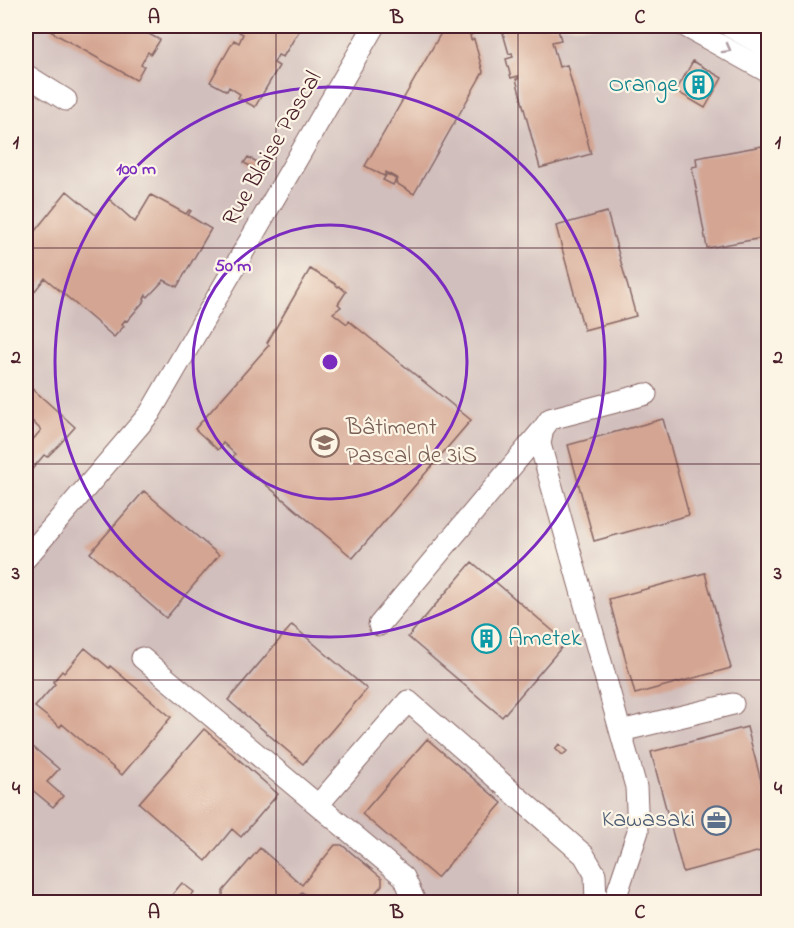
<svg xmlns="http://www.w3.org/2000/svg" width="794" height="928" font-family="'Indie Flower',sans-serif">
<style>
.industrial{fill:#d1bfbd}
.building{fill:#d4a592}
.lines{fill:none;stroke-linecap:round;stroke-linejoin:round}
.minor-casing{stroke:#876564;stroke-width:23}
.minor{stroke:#fff;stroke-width:21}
.oneway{stroke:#ae9aa0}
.grid{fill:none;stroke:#4a1f2b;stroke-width:1.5;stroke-opacity:0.55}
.ring{fill:none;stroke:#7b2cbf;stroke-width:3}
.labels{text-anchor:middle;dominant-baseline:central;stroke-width:4.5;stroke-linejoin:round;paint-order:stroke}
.culture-label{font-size:24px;fill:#0d838f;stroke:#fcf5e5;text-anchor:end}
.street-label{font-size:24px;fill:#4a1f2b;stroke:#fcf5e5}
.education-label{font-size:24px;fill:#785e54;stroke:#fcf5e5;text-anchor:start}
.service-label{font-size:24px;fill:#4e5e75;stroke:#fcf5e5;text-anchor:end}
.centre{fill:#7b2cbf;stroke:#fcf5e5;stroke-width:3}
.ring-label{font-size:18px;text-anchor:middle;font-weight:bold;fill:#7b2cbf;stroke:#fcf5e5;stroke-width:4.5;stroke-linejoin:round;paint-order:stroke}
.neatline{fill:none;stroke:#4a1f2b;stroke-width:2}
.grid-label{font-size:20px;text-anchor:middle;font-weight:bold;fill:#4a1f2b}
</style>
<rect width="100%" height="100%" fill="#fcf5e5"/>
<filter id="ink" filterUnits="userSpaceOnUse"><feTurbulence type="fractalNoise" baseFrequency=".0167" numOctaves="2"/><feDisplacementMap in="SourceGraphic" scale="12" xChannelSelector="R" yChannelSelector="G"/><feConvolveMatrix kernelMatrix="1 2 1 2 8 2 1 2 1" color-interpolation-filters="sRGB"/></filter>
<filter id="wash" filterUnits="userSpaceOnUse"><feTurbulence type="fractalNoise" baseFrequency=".008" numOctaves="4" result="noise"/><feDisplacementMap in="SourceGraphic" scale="24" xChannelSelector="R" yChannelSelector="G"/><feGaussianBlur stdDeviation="1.35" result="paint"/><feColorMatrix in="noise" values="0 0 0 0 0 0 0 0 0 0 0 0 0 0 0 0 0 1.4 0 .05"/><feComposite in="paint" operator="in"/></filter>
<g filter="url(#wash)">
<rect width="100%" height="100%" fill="#f7e7cf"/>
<path class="industrial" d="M26,26H768V902H26Z"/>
<g id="blocks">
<path class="building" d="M53,26H134L160,40L151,54L148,52L141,65L144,66L136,80L50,31Z
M242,26H302L283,57L278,55L274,63L279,66L255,107L238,98L240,94L229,87L227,91L210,82L234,40L239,43L243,34L239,32Z
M445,26H471L473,34L470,35L471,40L474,39L483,72L414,194L396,183L398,179L386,172L384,176L365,166Z
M501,26H557L561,40L552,42L559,67L567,65L591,154L540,168L516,79H518V76L511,78L506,59L513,57L512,53L509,54Z
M693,61L722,78L705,108L676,91Z
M768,145V237L707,248L692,167L697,166L696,158Z
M248,157L263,165L260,171L244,163Z
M387,174L396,179L393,185L383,180Z
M67,191L96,215L109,199L135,222L151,195L186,214L189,210L191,211L188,215L211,229L177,287L164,280L148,297L146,295L144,299L145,300L127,321L125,320L122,324L124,326L114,337L45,278L26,302V242Z
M607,212L636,316L584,330L556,226Z
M310,269L334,283L338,287L339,286L346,292L338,304L341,307L333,313L347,324L349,321L471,420L353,558L233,457L235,454L223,443L218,450L195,429L269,345L267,343Z
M26,383L75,427L59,445L47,457L44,455L29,473L26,469V437L31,442L41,430L26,415Z
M663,419L689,515L594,541L568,445Z
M144,491L219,555L166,618L90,553Z
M472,562L566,642L502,717L408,637Z
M705,573L731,668L635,694L609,599Z
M292,625L367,689L303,764L228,700Z
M85,648L109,668L110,666L171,717L122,775L62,724L60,727L35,707L55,684L53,682L62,671L64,673Z
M747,727L768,808V849L683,872L651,752Z
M204,729L278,794L241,837L232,829L206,861L139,803Z
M427,739L502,803L437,878L362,814Z
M26,741L59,769L47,782L63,796L53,807L30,788L26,794Z
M559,744L567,751L563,755L555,749Z
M335,845H342L382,878V885L368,902H315L302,892L294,902H227L223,899V891L260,848L302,885Z
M182,883L194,892L185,902H166Z"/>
</g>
</g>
<g filter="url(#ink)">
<use href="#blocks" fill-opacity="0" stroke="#876564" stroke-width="1.5"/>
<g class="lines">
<defs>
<path id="minor" d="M685,26L768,72
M729,26L768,48
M26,75L66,100
M26,558L150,413L374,26
M379,625L543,429
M142,658L404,877L415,902
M621,731L733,704
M318,805L408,701L584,855L595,874L596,902
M614,902L638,831L636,787L540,444L543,429L550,419L646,394"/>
</defs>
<use href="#minor" class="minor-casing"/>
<use href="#minor" class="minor"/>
</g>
<defs><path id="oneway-chevron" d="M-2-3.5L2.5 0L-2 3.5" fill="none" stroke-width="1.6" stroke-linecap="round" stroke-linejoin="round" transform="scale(1.5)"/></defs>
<use class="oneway" href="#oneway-chevron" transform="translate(727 49) rotate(29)"/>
</g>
<path class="grid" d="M276,26V902M518,26V902M26,248H768M26,464H768M26,680H768"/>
<g class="ring">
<circle cx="330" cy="362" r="137"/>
<circle cx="330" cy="362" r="275"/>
</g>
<defs>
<symbol id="building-ring" viewBox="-11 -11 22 22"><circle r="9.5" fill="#fcf5e5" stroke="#0f9aa8" stroke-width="1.5"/><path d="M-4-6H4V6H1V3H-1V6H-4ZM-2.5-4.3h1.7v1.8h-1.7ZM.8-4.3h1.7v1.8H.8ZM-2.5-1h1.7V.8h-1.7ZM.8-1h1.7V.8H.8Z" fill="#0f9aa8"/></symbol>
<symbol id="university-ring" viewBox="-11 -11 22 22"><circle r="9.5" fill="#fcf5e5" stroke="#8d6e63" stroke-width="1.5"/><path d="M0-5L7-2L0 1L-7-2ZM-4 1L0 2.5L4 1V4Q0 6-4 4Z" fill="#8d6e63"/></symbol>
<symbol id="office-ring" viewBox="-11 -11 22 22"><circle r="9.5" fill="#fcf5e5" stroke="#5c6f8a" stroke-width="1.5"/><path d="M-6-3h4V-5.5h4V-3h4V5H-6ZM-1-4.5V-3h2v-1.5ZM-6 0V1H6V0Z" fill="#5c6f8a"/></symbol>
</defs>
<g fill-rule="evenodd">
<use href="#building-ring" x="682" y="68" width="33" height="33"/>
<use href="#university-ring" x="308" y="426" width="33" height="33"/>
<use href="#building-ring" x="470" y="622" width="33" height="33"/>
<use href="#office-ring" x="700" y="804" width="33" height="33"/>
</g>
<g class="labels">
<g class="culture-label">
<text x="678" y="85">Orange</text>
<text x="508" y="639" text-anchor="start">Ametek</text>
</g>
<g class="street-label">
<text transform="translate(273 149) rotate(-60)">Rue Blaise Pascal</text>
</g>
<g class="education-label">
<text x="346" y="428">Bâtiment<tspan x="346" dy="28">Pascal de 3iS</tspan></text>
</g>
<g class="service-label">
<text x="695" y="820">Kawasaki</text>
</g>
</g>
<circle cx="330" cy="362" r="9" class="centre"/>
<g class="ring-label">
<text x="136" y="174">100 m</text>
<text x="233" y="271">50 m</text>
</g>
<rect width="794" height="928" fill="none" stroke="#fcf5e5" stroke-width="66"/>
<rect x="33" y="33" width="728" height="862" class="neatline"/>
<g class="grid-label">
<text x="154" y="23">A</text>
<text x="397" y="23">B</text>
<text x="640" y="23">C</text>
<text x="16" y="148">1</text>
<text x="778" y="148">1</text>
<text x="16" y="363">2</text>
<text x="778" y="363">2</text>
<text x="16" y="579">3</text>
<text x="778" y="579">3</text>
<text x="16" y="794">4</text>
<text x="778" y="794">4</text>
<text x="154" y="918">A</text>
<text x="397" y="918">B</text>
<text x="640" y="918">C</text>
</g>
</svg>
